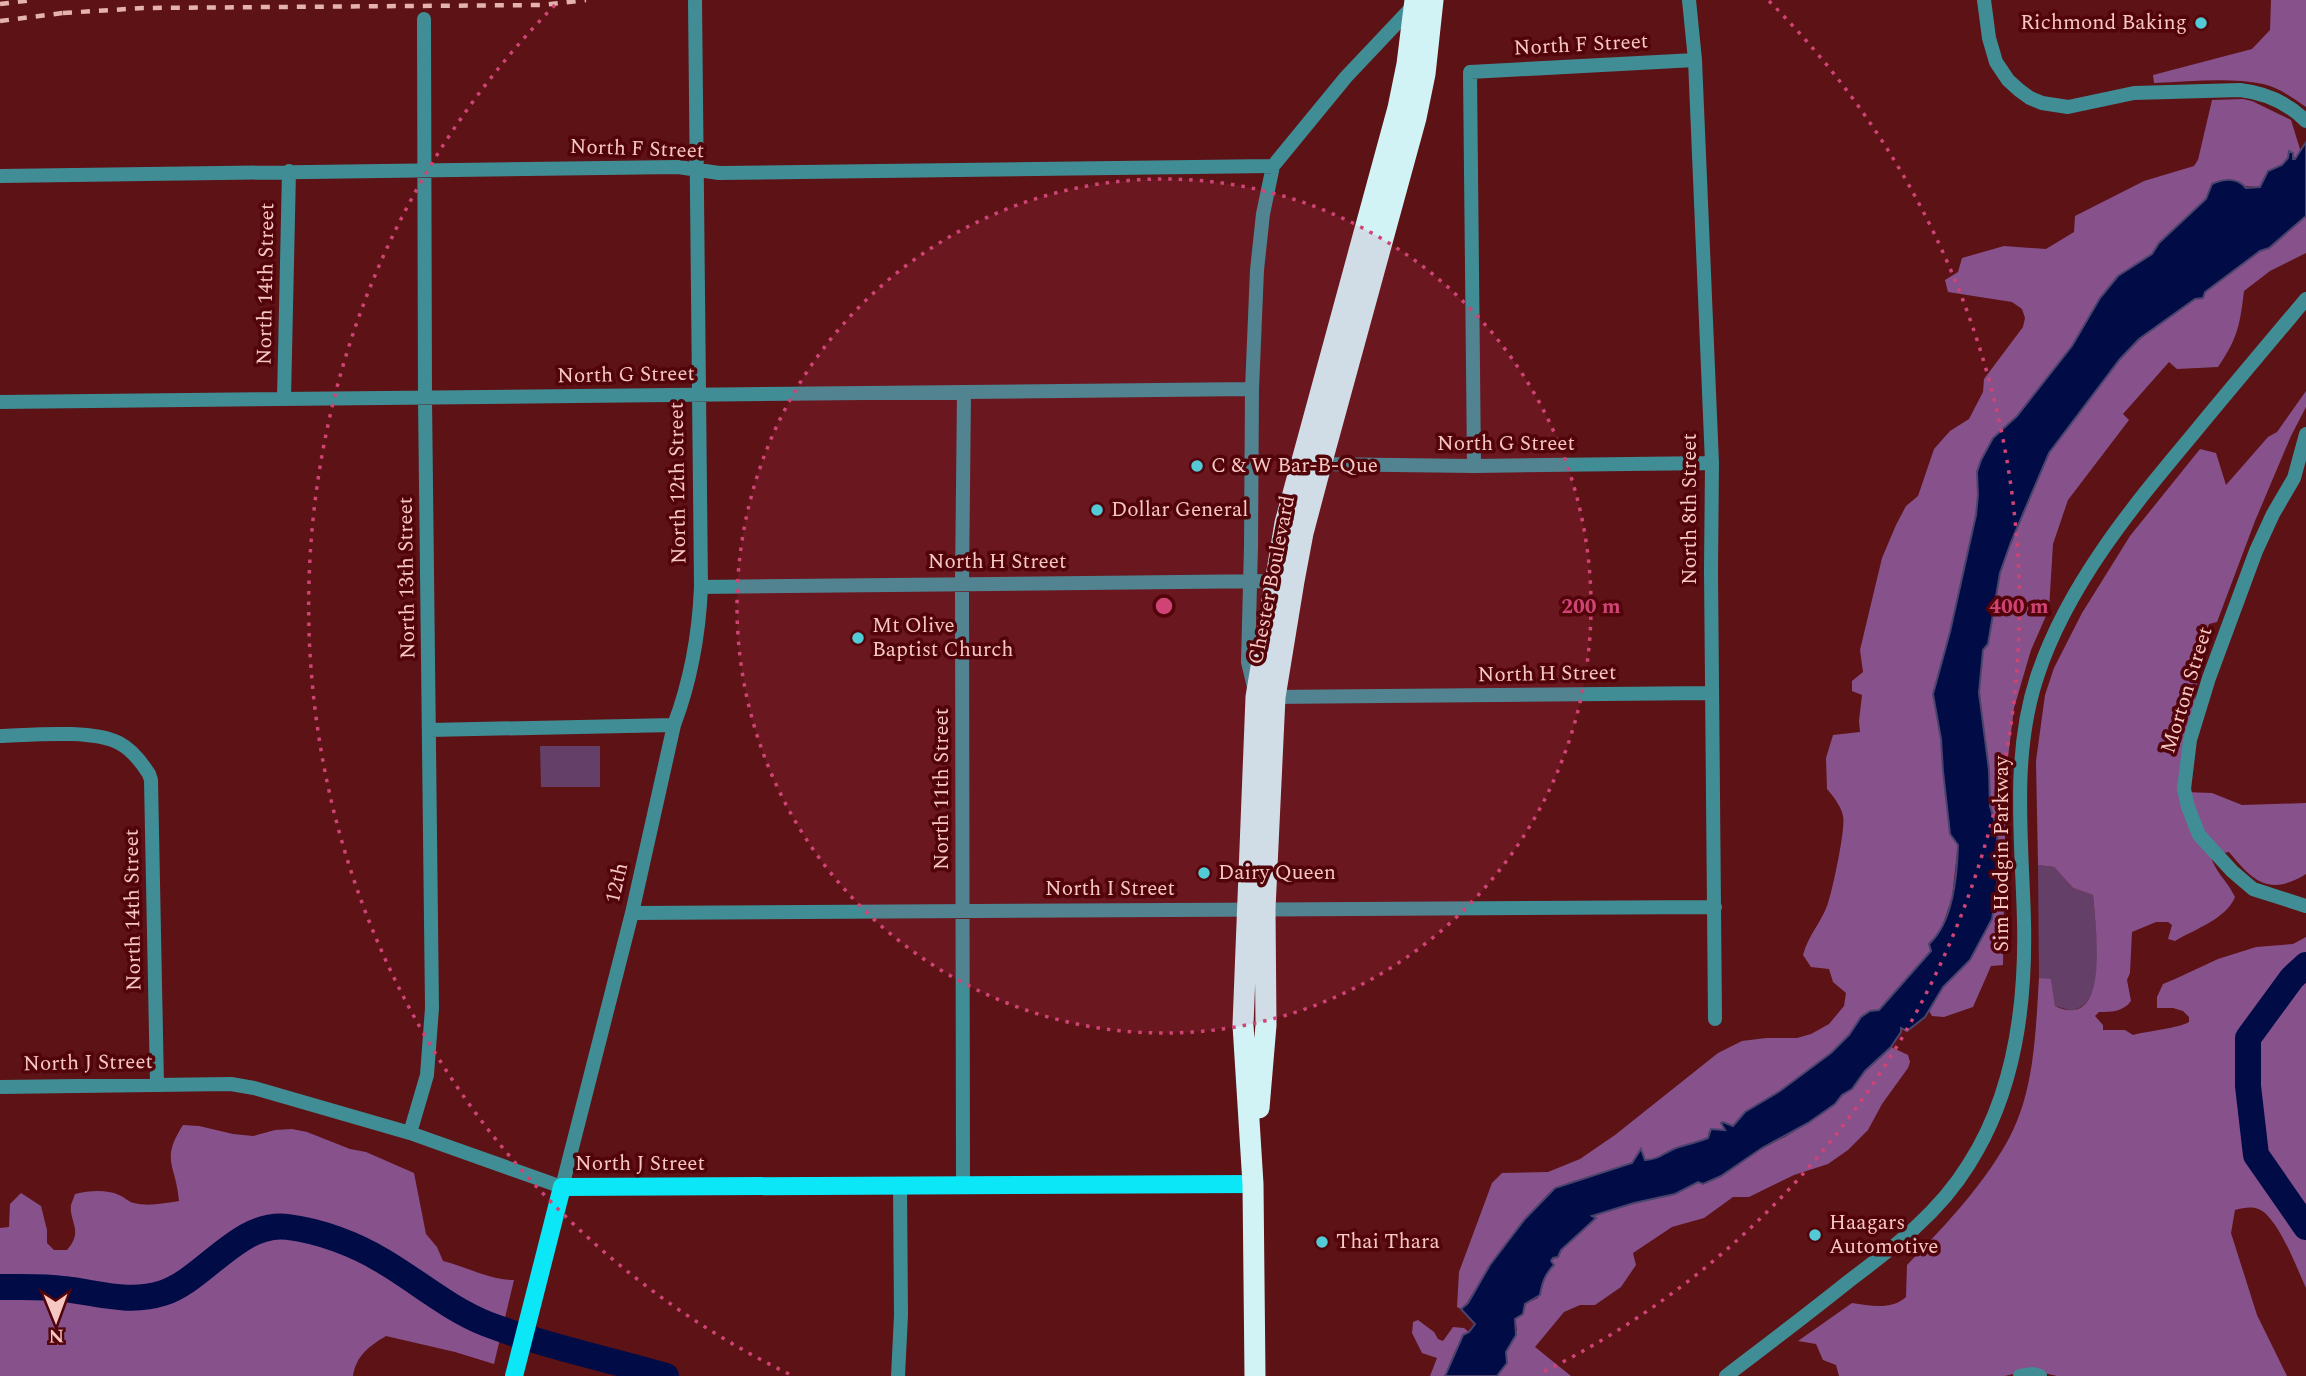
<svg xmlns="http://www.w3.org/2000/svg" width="2306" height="1376" font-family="Spectral,serif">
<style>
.green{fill:#643f67}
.forest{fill:#87518c}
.water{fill:#010c47;stroke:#4a446c;stroke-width:2}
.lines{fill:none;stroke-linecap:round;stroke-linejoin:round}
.river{stroke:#010c47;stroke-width:26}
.minor{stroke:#408d95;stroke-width:14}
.major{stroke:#0ce7f8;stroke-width:18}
.highway{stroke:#d2f3f6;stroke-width:21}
.rail{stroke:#e4b2af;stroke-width:4.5;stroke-dasharray:9 9;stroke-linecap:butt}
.ring{fill:none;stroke:#cf4475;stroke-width:3.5;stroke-dasharray:3.5 7}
.poi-dot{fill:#52cbd7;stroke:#51040a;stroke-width:2.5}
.labels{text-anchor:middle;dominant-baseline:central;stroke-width:7;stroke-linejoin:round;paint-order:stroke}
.poi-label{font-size:21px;fill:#f6c7c3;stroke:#51040a;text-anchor:start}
.street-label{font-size:21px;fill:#f6c7c3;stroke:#51040a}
.centre{fill:#cf4475;stroke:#51040a;stroke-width:3.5}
.ring-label{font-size:21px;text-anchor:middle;font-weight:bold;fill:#cf4475;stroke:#51040a;stroke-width:7;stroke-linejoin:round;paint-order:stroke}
</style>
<rect width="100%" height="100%" fill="#5d1215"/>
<path class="green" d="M540,746H600V787H541Z
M2038,865L2054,867L2073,888L2093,895C2095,924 2105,980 2086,1003C2082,1007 2077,1009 2072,1011L2055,1006L2051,980L2039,978Z"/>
<path class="forest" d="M2271,0H2306V107C2293,98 2278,87 2263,84C2228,77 2189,82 2154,83L2153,75L2252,49L2270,30Z
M2243,99L2252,101L2291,120L2300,149L2299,157L2289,158L2282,165L2268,171L2260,187L2212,184L2206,199L2159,243L2152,254L2118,276L2100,298L2072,346L2017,416L1993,438L1981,460L1977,472L1978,495L1976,515L1950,632L1933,694L1941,739L1943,771L1950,834L1958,844L1952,897L1942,927L1931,951L1879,1010L1861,1017L1849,1035L1831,1053L1780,1091L1745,1112L1733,1126L1728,1124L1725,1130L1709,1131L1708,1137C1698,1142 1689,1144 1679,1147C1666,1150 1659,1160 1645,1160L1641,1150L1632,1163L1568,1183L1549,1193L1525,1219L1490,1265L1465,1306L1461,1309L1457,1307L1459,1272L1492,1183L1502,1173L1548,1172L1580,1159L1615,1135L1718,1053L1742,1041L1766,1038H1797L1811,1034L1829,1024L1844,1006L1846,993L1833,982L1829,969L1811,967L1803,955C1809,934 1820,924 1827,906C1832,893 1846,828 1843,816C1841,806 1833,796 1827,789L1826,758L1833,735L1860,732L1859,721L1862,695L1852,691V681L1863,672L1860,650L1882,558L1896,525L1906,506L1918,496L1934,449L1950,431L1969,419L1983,392L1984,379L2023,327L2025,318L2022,309L2012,302L1948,292L1945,280L1958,272L1962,258L2004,246L2046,249L2074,232L2075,216L2144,181L2194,166L2198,160L2212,100Z
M2306,216V253L2270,271L2244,291C2240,324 2238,338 2218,367L2177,369L2169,362L2123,414L2129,420L2068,500L2053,544L2049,609L2031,650L2014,708L2006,774L2003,965L1991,966L1973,1007L1944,1017L1932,1016L1928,1009L1943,987L1970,960L1992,919L1997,890L1999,856L1996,826L1990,806L1979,682L1983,650L2000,573L2011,542L2049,453L2120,359L2155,325L2195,299L2204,297L2205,292L2260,251L2269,248Z
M2306,391V407L2291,436L2255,521L2217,622L2209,624L2200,655L2185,792L2212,793L2242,805L2306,803V874C2269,897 2253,881 2229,852L2210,855C2217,875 2227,880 2235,897C2226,919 2195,929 2175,941L2168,939L2172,925L2168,922H2156L2132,932L2130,973L2127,980L2131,1001C2123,1012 2111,1012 2099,1012L2095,1016L2103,1025V1030H2125L2133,1035C2147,1031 2180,1028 2189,1022V1017L2183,1011L2173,1008H2157V997L2163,984L2175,979L2218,959L2256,947L2293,944L2306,937V1288C2296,1266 2283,1231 2266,1214C2257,1205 2246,1207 2235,1210L2231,1233L2257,1315L2287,1376H2057L2030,1370L2005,1376H1839L1836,1365L1823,1360L1816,1344L1798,1341L1852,1303C1871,1306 1892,1310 1906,1297L1907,1265C1945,1226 1997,1171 2017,1121C2035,1077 2036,1024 2039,978L2051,979L2055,1006C2112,1033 2095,923 2093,895L2073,888L2054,867L2038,865L2036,761L2045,695L2054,668L2082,613L2130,536L2200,449L2216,453L2226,485L2268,437L2277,432Z
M1891,1047L1908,1055L1910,1062L1908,1068L1882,1104L1868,1130L1848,1150L1828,1164L1794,1175L1749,1197H1733L1704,1218L1672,1227L1633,1253L1636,1265L1621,1287L1595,1305H1580L1564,1312L1535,1347L1571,1376H1497L1507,1363L1506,1352L1517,1330L1515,1319L1523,1314L1525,1304L1538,1298L1547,1272L1553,1267L1551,1261L1560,1254C1565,1239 1583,1229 1595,1219L1592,1216L1634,1203L1675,1194L1698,1182L1703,1184L1721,1176L1762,1148L1785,1137L1825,1112L1843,1095L1852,1089L1865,1071Z
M183,1125L199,1126L233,1134L253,1136L275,1130L292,1129L307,1132L350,1149L366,1152L414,1173L426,1234L437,1247L443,1261C466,1267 491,1280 514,1280L494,1364L455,1352L386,1336C369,1346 356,1356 353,1376H0V1228L9,1227L10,1204L21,1193L41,1206L47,1230V1243L54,1250H67C84,1231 69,1222 71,1205C72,1201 74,1198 75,1194C89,1191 105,1189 119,1195C125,1197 128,1202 134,1203C148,1207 165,1203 179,1201C176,1164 160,1161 183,1125Z
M1418,1320L1434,1332L1438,1339L1443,1341L1453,1327L1464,1328L1469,1332L1455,1351L1445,1376H1430L1437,1358L1422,1353L1412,1333L1413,1322Z"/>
<path class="water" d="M2306,142V216L2269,248L2260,251L2205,292L2203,298L2195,299L2139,339L2120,359L2049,453L2011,542L2000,573L1988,644L1983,650L1979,693L1989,770L1990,806L1996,826L1999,856L1997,890L1992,919L1970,960L1943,987L1925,1017L1907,1031L1901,1028V1032L1891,1047L1865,1071L1852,1089L1842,1095L1835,1104L1808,1123L1762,1148L1721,1176L1703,1184L1698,1182L1675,1194L1634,1203L1592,1216L1596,1218L1561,1250L1558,1257L1553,1258L1551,1261L1554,1265C1545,1274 1542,1283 1540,1295L1525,1304L1523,1314L1515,1319L1516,1335L1506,1352L1507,1363L1497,1376H1445L1463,1335L1469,1332L1475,1324L1461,1309L1468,1303L1490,1265L1525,1219L1555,1188L1632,1163L1641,1149L1645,1160C1659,1160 1666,1151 1679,1147C1689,1144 1698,1142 1708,1138L1711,1129L1725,1130L1721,1123L1723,1122L1733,1126L1745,1112L1780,1091L1831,1053L1849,1035L1861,1017L1870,1011L1879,1010L1931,951L1929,944C1953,922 1957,877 1958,845L1950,834L1943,771L1941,739L1933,694L1950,632L1976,515L1978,495L1977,472L1981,460L1993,438L2017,416L2072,346L2100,298L2118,276L2152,254L2159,243L2206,199L2212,184C2223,179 2237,177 2246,188L2260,187L2268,171L2282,165L2288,158L2289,151L2293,153V159H2295Z"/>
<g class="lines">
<path class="river" d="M2306,965L2292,978L2248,1038V1086L2256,1155L2306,1227
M0,1287C21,1287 43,1286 64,1289C99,1293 129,1304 163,1293C204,1280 240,1220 288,1227C320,1231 355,1244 383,1261C417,1281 449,1309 487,1324C545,1346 607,1359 666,1376"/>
<path class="minor" d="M1689,0L1695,60L1712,463L1711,571L1715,1019
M1984,0L1989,38L1996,62L2008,80L2019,90L2030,98L2042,103L2068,107L2134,93L2240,90C2266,93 2288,103 2306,121
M0,176L678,167L719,173L1273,166
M284,399L289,171
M0,402L1252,389
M2306,434L2294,478L2273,514L2256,551L2209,678L2190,740L2184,789L2188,807L2199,835L2232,871L2253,889L2306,906
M1315,464L1474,466L1712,463
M1474,466L1470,72L1695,60
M701,587L1284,581
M1254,687L1248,662L1251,547L1252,389L1257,270L1263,214L1273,166L1346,77L1415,4
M1269,697L1712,693
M429,730L674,725
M0,736C31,735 92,729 119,743C131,749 142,763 149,774L151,780L157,1085
M632,913L1715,907
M0,1087L231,1084L254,1088L410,1133L562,1187L632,913L674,725C691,680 699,634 701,587L695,0
M410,1133L427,1075L432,1008L425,398L424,19
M963,1185L962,583L964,392
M898,1376L901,1315L900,1185
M1726,1376C1767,1345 1809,1313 1849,1281C1894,1247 1939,1213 1969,1164C2015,1092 2026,1005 2024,921C2022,840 2011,756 2037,677C2067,585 2133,506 2194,433C2231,388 2269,343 2306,299
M2020,1376L2033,1374L2040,1376"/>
<path class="major" d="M514,1376L562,1187L1253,1184"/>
<path class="highway" d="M1259,1108L1266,1025L1265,909L1275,697L1294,581L1303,533L1321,465L1416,118L1425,74L1433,0
M1255,1376L1253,1184L1243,1025L1256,697L1285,523L1398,108L1407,64L1415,0"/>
<path class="rail" d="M0,4L33,0
M63,13L143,8L543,5L586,0
M0,21L71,12"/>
</g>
<circle cx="1164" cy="606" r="427" fill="#cf4475" fill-opacity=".12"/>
<g class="ring">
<circle cx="1164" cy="606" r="427"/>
<path d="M789 1374A855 855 0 0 1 559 1M1769 1A855 855 0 0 1 1539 1374"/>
</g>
<g class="poi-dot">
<circle cx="2201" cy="23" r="7"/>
<circle cx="1197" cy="466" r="7"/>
<circle cx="1097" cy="510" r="7"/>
<circle cx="858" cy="638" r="7"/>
<circle cx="1204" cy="873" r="7"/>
<circle cx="1815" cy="1235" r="7"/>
<circle cx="1322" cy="1242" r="7"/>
</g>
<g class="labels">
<g class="poi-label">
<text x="2187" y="23" text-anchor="end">Richmond Baking</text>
<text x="1211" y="466">C &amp; W Bar-B-Que</text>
<text x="1111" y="510">Dollar General</text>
<text x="872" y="626">Mt Olive<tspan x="872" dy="24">Baptist Church</tspan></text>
<text x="1218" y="873">Dairy Queen</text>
<text x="1829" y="1223">Haagars<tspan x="1829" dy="24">Automotive</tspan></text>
<text x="1336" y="1242">Thai Thara</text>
</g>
<g class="street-label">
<text transform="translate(1581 45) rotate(-3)">North F Street</text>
<text transform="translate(637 149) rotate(2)">North F Street</text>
<text transform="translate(266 284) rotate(-89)">North 14th Street</text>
<text transform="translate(626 375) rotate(-1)">North G Street</text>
<text x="1506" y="444">North G Street</text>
<text transform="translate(678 483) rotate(-91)">North 12th Street</text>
<text transform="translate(1690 509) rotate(-90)">North 8th Street</text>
<text x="997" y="562">North H Street</text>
<text transform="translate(407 578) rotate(-91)">North 13th Street</text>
<text transform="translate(1272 580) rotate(-79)">Chester Boulevard</text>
<text transform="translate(1547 674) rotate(-1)">North H Street</text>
<text transform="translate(2187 690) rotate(-73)">Morton Street</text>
<text transform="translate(942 789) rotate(-90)">North 11th Street</text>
<text transform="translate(2002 854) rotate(-90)">Sim Hodgin Parkway</text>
<text transform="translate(617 883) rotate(-77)">12th</text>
<text x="1110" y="889">North I Street</text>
<text transform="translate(133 910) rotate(-91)">North 14th Street</text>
<text transform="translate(88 1063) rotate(-1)">North J Street</text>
<text x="640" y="1164">North J Street</text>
</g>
</g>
<circle cx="1164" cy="606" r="10" class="centre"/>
<g class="ring-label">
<text x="1591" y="613">200 m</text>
<text x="2019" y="613">400 m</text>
</g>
<g transform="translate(56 1320) rotate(179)" stroke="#51040a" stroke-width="5" paint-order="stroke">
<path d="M0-5L12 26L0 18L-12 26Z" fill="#f6c7c3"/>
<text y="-10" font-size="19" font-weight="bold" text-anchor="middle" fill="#f6c7c3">N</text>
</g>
</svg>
